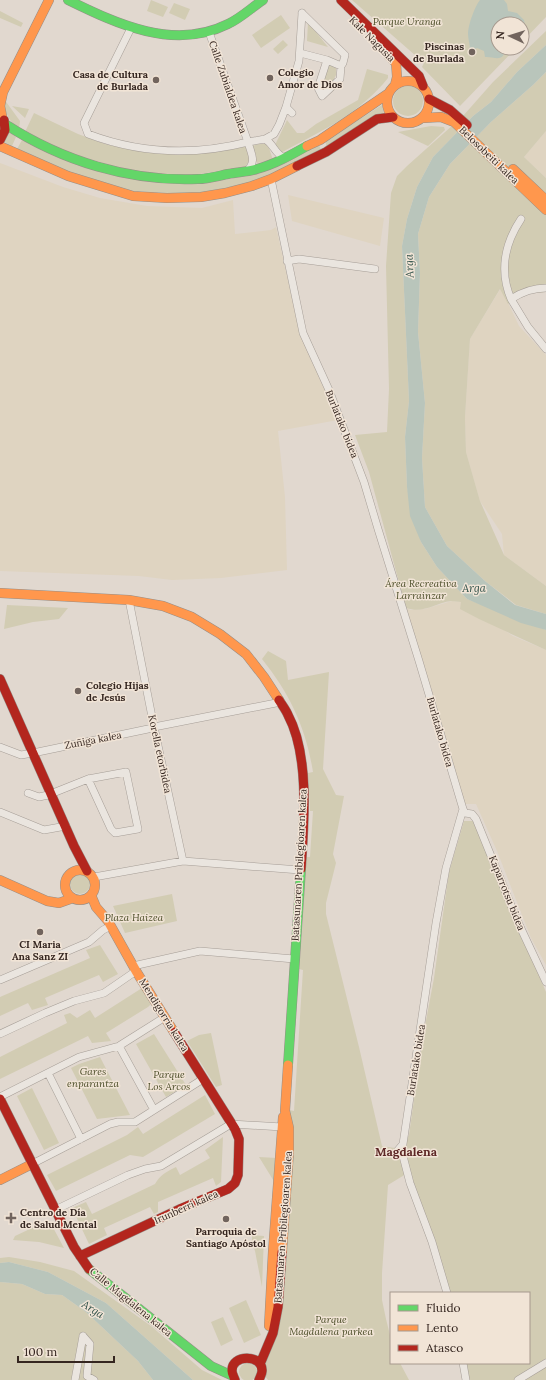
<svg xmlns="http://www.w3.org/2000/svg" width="546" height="1380" font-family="Lora,serif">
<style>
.farmland{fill:#dfd4c1}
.green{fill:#d2ccb3}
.water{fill:#b9c5bb}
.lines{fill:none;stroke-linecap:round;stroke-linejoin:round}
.street-casing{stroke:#a69e97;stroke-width:8}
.fast-casing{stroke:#968e88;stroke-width:10}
.slow-casing{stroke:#968e88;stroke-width:10}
.jam-casing{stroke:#968e88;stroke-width:10}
.street{stroke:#eae5df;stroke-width:7}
.fast{stroke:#63d668;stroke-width:9}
.slow{stroke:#ff974d;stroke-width:9}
.jam{stroke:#b3261e;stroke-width:9}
.poi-dot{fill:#71645d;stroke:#f1e4d6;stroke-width:1.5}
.labels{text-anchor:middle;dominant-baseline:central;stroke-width:3;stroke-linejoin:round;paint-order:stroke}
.park-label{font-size:10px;font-style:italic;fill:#4c4e29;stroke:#f1e4d6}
.street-label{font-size:10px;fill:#352620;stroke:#f1e4d6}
.poi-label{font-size:10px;font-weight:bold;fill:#352620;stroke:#f1e4d6;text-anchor:start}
.water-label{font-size:11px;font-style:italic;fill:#31524a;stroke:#f1e4d6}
.quarter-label{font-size:12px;font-weight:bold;fill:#5c2625;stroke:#f1e4d6}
</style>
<rect width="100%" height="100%" fill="#e1d8cf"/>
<path class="farmland" d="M546,131V178L524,157Z
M0,163L63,187L100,198L147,206L202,208L233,200L235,234L271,230L276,227L300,333L338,420L278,431L285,497L287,570L221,578L172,580L139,576L0,571Z
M288,195L384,218L380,246L292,221Z
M501,288L519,326L546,355V586L504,555L502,534L480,501L466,452L465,417L470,339Z
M452,601L461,602L513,636L546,650V965L531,938L497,851L476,804H465L406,608L411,610L425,609Z"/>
<path class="green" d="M151,0L168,7L163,17L147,11Z
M352,0H546V17L522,42V24H498V48H516L460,106L422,67L424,63Z
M174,3L190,9L185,20L169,13Z
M0,11L23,23L21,27L0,18Z
M281,15L290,28L261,48L252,35Z
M308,22L328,47L307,41Z
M546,31V45L517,72L491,102L473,116L433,157L417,187L407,219L402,246L409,401L405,437L407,487L421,542L437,567L467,599L546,630V650L479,619L460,609L461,602C458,602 454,601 451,601C435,603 424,614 406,608L369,472L355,435L387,432L389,389L386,266L391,193L397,176L407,166L463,116L493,82Z
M283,40L288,45L278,54L273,49Z
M331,65L336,68V75L331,85L325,87L323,84L327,67Z
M367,69L388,75V78C361,112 324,130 286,150L281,153L276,150V143L287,120L297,133H304L316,124L358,100Z
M546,72V131L524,157L546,178V292L531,293L508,304L500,289L470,339L465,417L466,452L480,501L504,555L546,586V614L516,605L485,581L447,546L425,507L422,458L425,403L418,332L420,273L418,234L429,197L450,164L491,122L533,85Z
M393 101a15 15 0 1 1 30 0a15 15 0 1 1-30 0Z
M4,99L20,121L19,130C9,121 4,112 4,99Z
M382,105L384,114L327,147L325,141Z
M12,106L29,109L25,118Z
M34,113L78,134L105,144L132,150L178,155L209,152L246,146L250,160L245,167L194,175L141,174L69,153L25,132Z
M431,126L444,127L445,130L428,146L398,132Z
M9,132L16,137L12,146L4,142Z
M22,140C49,152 76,165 104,173C123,178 142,179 161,180C174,181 188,182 201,182C242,181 284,165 319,145L321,150L293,165L250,183L200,193H167L134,191L117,188L85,179L17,149Z
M260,144H266L269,148L273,160L257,163L251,146Z
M7,605L68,608L59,619L33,622L4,629Z
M268,651L286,661L288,680L329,672L323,769L336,795L344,796L333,854L336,863L326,903V914L359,1047L382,1146C400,1149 399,1150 409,1135L422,1042L434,978L449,872L464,821H473L546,992V1380H467L464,1363H529V1293H449L406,1174L388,1185L382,1273V1300L386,1319L391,1339V1363H400L409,1380H268L262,1372L269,1342L289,1110L294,1111L303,970L299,969L302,932L306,857H310L313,811H310L308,773L313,772C306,728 290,694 262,659Z
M70 884a10 10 0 1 1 20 0a10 10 0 1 1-20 0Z
M172,894L177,921L125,933L113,906Z
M100,945L118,974L103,982L99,975L45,998L48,1005L32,1010L28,1003L0,1016V997L90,958L86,950Z
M142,988L151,1004L148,1007L106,1033L111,1041L92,1043L88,1036L0,1079V1057L67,1023L64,1015L70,1013L77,1018L90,1010L95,1018Z
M211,1033L222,1085L216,1087L187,1041L199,1035Z
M154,1034L186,1085L166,1097L136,1044Z
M100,1057L130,1115L97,1119L71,1068L79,1064Z
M32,1088L59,1143L44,1150L17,1096Z
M205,1095L215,1114L143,1157L130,1155L56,1191L47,1175L127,1135L138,1127L143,1134Z
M223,1137L221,1182L216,1186L213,1178L158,1202V1212L154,1214L150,1207L104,1228L107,1235L89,1244L72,1208L86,1202L92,1214L155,1184C160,1175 166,1172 176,1167L180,1175L210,1158L205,1150Z
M259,1157L277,1158L275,1183Z
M49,1220L64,1248L39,1242L13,1240L15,1236Z
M252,1235L264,1236L262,1287L255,1251L251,1241L252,1240Z
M9,1257L40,1262L74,1271L151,1326L202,1370L222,1380H193L106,1303L48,1272L9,1262L0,1263V1258Z
M0,1282L22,1284L45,1294L62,1295L86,1312L138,1361L153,1380H0Z
M246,1300L261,1335L244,1343L229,1308Z
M223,1317L233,1340L221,1346L211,1322Z
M239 1372a9 9 0 1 1 18 0a9 9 0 1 1-18 0Z"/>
<path class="water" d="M480,0H504L507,4L508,11L517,13L524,20L525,25L522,29V24H498V48H504C506,64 492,56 485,57L484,51L477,48L473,51L470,50C470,44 468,39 468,34C468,25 475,6 480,0Z
M546,45V72L533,85L491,122L450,164L429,197L418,234L420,273L418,332L425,403L422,458L425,507L447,546L485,581L515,605L546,614V630L521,623L467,599L437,567L421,542L410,516L407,487L405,437L409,401L402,246L407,219L417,187L433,157L473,116L491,102L517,72Z
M9,1262L48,1272L106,1303L193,1380H153L138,1361L86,1312L62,1295L45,1294L22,1284L0,1282V1263Z"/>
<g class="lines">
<defs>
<path id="street" d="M131,28L84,123L88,134C141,154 193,156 248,142C251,154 257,161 247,171
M209,32L248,142L265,139L274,134L279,125L286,107L299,61L302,13
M300,53L327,60L341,66L343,63L345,55L302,13
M327,60L318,88L322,96L340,79L341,66
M286,107L292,113
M265,139C275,145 274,154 285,158
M271,179L303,333L329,390L364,482L378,529L419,661L463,809L446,868L436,923L403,1144L398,1150L403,1156L410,1183L432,1242L447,1293
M287,261L299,259L375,269
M546,288C532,288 522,292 511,299L528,327L546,349
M511,299C499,271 505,243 521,219
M129,600L154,727L183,861
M0,747L21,755L33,753L148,729L154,727L281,702
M28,793L39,797L48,795L88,779L126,772L138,829L115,833L111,829L88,779
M463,809L465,813L472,814L476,819L517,920L546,982
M0,812L44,830L66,826
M94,877L183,861L300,870
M133,966L200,951L294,959
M0,980L89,942L103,930L111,926
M0,1034L45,1013L74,1001L104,993L136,971
M119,1046L154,1110
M48,1073L81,1139
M0,1097L79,1057L119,1046L165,1017
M32,1164L110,1124L118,1122H135L203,1079
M55,1210L128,1175L145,1169L161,1166L231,1124L282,1127
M83,1336L90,1344L87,1376L94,1380
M463,1363L466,1380
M75,1380L83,1336
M518,1380L546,1363"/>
<path id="fast" d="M68,0C117,24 174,51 228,24C241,18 251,8 263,0
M5,124C62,161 130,182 198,179C207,179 218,176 228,174C237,172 248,172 257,169C275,164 291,155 307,146
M288,1065L301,869
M89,1269L211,1366L233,1376"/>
<path id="slow" d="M388,55L396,63L397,77L395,85
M387 102a21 21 0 1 1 42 0a21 21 0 1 1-42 0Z
M2,116L0,106L3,92L49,0
M424,118L441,117L454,122L546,210
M0,146L68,176L133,196L167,198L201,197L225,193L252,186L271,179L297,166
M307,146L320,140L389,93
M513,169L546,200
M0,593L129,600L163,606L192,617L220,634L246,654L264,677L279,700
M65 885a15 15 0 1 1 30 0a15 15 0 1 1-30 0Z
M0,880L47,901L59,903L73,898
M91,895L96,907L108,921L136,971L174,1032
M0,1180L32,1164
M282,1252L289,1152V1128L285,1111L288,1065
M269,1326L273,1251L283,1117"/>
<path id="jam" d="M341,0L419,76L423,86
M429,99L450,110L467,125
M0,140L5,130L4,120
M297,166L326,152L377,119L393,117
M0,679L74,846L87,871
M279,700C282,705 286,710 288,715C310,756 304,824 301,869
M0,1099L74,1247L89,1269
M80,1256L180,1209L228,1189L235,1183L238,1175L239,1139L235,1129L174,1032
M260,1364L273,1333L278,1307L282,1252
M235,1380C234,1377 232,1374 232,1371C231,1354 263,1354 262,1371C262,1374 260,1377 259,1380"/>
</defs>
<use href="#street" class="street-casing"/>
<use href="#fast" class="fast-casing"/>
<use href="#slow" class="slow-casing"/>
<use href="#jam" class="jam-casing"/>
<use href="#street" class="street"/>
<use href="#fast" class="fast"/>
<use href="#slow" class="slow"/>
<use href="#jam" class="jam"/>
</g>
<g class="poi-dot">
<circle cx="472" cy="52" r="4"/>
<circle cx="270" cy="78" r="4"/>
<circle cx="156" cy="80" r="4"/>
<circle cx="78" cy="691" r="4"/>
<circle cx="40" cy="932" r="4"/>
<path d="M9 1212h4v4h4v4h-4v4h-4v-4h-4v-4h4z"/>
<circle cx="226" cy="1219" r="4"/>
</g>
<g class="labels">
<g class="park-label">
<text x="407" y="21">Parque Uranga</text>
<text x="421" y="583">Área Recreativa<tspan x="421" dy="12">Larrainzar</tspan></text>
<text x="134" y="917">Plaza Haizea</text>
<text x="93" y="1071">Gares<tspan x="93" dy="12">enparantza</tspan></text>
<text x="169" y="1074">Parque<tspan x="169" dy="12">Los Arcos</tspan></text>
<text x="331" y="1319">Parque<tspan x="331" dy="12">Magdalena parkea</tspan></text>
</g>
<g class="street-label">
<text transform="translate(372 39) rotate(45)">Kale Nagusia</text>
<text transform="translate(228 87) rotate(71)">Calle Zubialdea kalea</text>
<text transform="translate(489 155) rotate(44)">Belosobeiti kalea</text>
<text transform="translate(342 424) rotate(68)">Burlatako bidea</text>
<text transform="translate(440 732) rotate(74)">Burlatako bidea</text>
<text transform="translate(93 740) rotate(-11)">Zuñiga kalea</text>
<text transform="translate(160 754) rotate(78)">Korella etorbidea</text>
<text transform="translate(299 865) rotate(-87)">Batasunaren Pribilegioaren kalea</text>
<text transform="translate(507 893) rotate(68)">Kaparrotsu bidea</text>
<text transform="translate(164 1015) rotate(58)">Mendigorria kalea</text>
<text transform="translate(416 1060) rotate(-81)">Burlatako bidea</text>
<text transform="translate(186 1207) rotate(-24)">Irunberri kalea</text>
<text transform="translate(283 1227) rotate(-86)">Batasunaren Pribilegioaren kalea</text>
<text transform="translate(131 1302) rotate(39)">Calle Magdalena kalea</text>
</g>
<g class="poi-label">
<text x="464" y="46" text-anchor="end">Piscinas<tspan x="464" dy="12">de Burlada</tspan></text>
<text x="278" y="72">Colegio<tspan x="278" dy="12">Amor de Dios</tspan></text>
<text x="148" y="74" text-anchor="end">Casa de Cultura<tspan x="148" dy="12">de Burlada</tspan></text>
<text x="86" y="685">Colegio Hijas<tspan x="86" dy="12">de Jesús</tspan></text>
<text x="40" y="944" text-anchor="middle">CI Maria<tspan x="40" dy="12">Ana Sanz ZI</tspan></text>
<text x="20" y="1212">Centro de Día<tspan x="20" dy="12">de Salud Mental</tspan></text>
<text x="226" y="1231" text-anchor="middle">Parroquia de<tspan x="226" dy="12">Santiago Apóstol</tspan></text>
</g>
<g class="water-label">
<text transform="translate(409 266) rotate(-92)">Arga</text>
<text x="474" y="588">Arga</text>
<text transform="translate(93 1309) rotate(32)">Arga</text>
</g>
<g class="quarter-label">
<text x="406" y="1151">Magdalena</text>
</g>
</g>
<rect x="390" y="1292" width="140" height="72" fill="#f1e4d6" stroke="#a6988d"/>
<rect x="398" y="1305" width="20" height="6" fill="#63d668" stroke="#a6988d"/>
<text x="426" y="1312" font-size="12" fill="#352620">Fluido</text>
<rect x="398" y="1325" width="20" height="6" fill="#ff974d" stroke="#a6988d"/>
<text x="426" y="1332" font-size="12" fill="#352620">Lento</text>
<rect x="398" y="1345" width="20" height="6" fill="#b3261e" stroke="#a6988d"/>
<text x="426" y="1352" font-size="12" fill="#352620">Atasco</text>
<g transform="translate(510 36) rotate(274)"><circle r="19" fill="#f1e4d6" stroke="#a6988d"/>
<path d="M0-3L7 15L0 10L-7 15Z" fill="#71645d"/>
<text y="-6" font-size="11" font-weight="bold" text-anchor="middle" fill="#352620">N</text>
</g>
<path d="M18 1356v6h96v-6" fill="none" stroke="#352620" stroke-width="2"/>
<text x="24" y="1356" font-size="12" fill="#352620" stroke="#f1e4d6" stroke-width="3" paint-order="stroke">100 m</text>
</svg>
